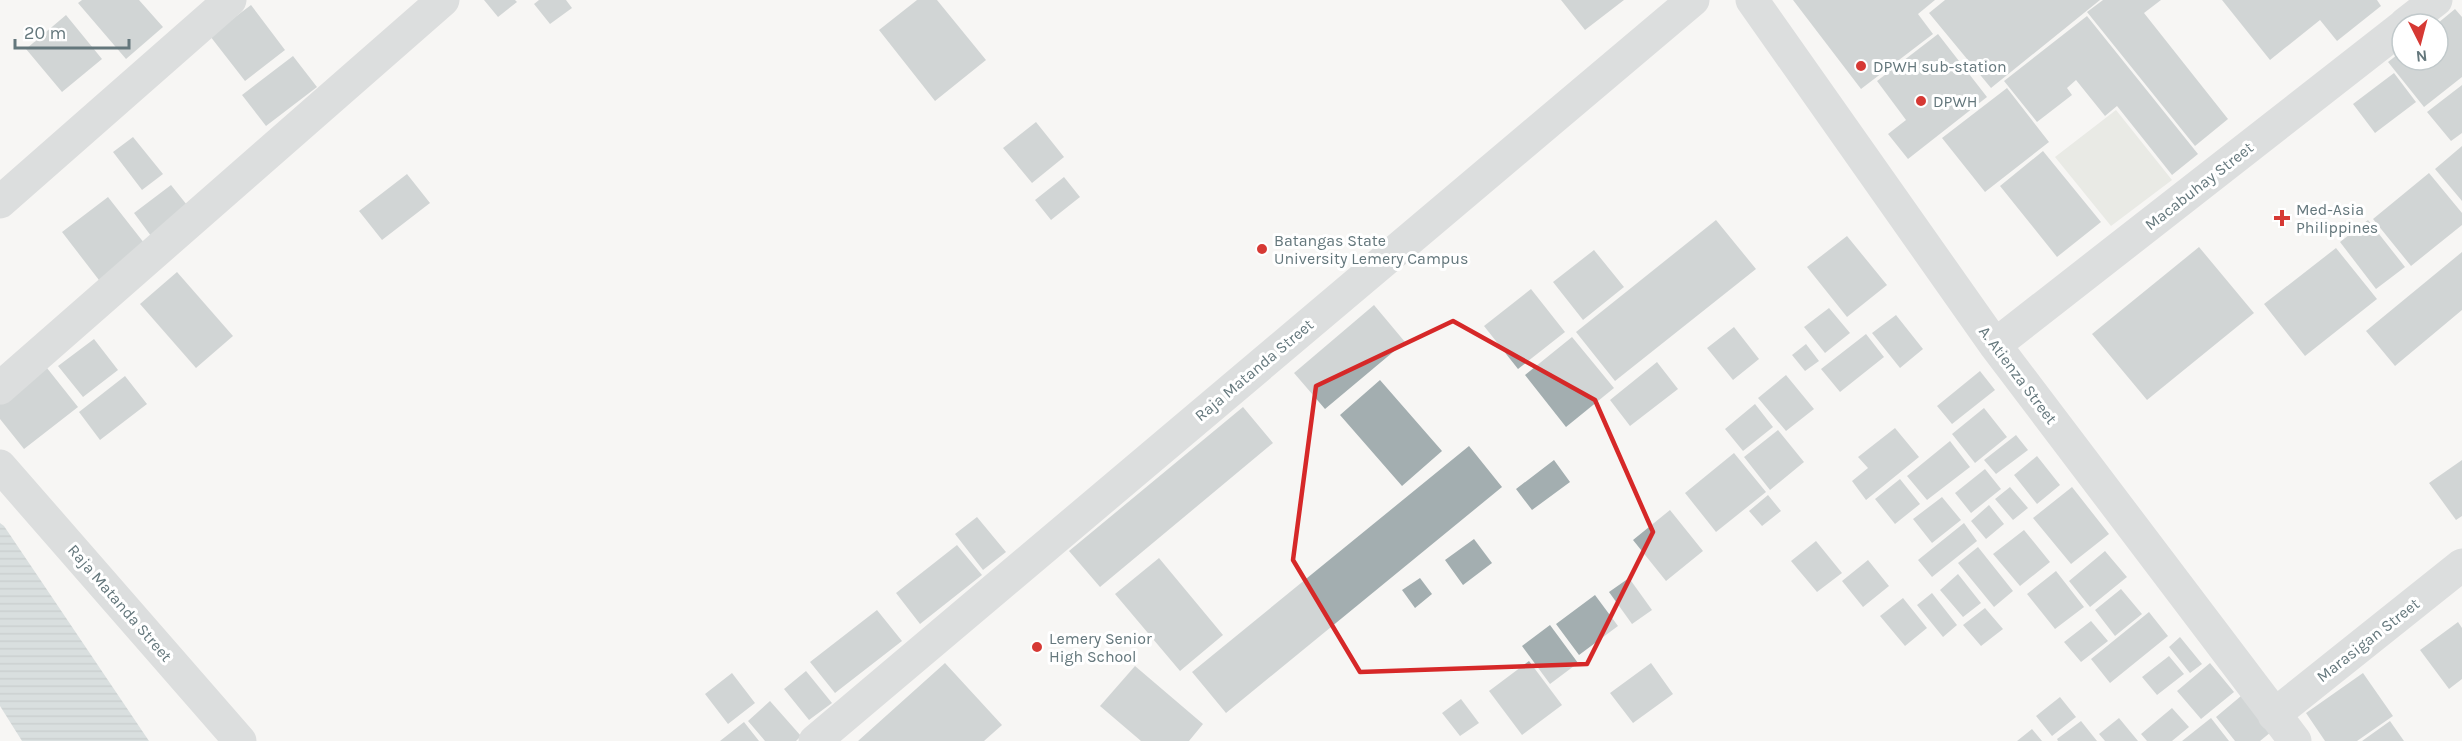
<svg xmlns="http://www.w3.org/2000/svg" width="2462" height="741" font-family="Karla,sans-serif">
<style>
.grass{fill:#d7dbd3}
.water{fill:url(#water-rules)}
.building{fill:#a3aeb0}
.lines{fill:none;stroke-linecap:round;stroke-linejoin:round}
.minor{stroke:#bbc1c3;stroke-width:33}
.marked{fill:none;stroke:#d62828;stroke-width:4.5;stroke-linejoin:round}
.poi-dot{fill:#d63934;stroke:#fff;stroke-width:2}
.labels{text-anchor:middle;dominant-baseline:central;stroke-width:6;stroke-linejoin:round;paint-order:stroke}
.poi-label{font-size:16px;fill:#64777c;stroke:#fff;text-anchor:start}
.street-label{font-size:16px;fill:#64777c;stroke:#fff}
</style>
<defs>
<pattern id="water-rules" width="6" height="5" patternUnits="userSpaceOnUse" patternTransform="scale(1.5)"><rect width="6" height="5" fill="#b4c3c5"/><path d="M0 2.5h6" fill="none" stroke="#96a3a5"/></pattern>
</defs>
<rect width="100%" height="100%" fill="#f7f6f4"/>
<path class="grass" d="M2116,110L2172,180L2111,226L2055,157Z"/>
<path class="water" d="M0,523L4,526L149,741H22L0,706Z"/>
<path class="building" d="M82,0H139L163,27L126,59L78,3Z
M484,0H515L517,2L498,17Z
M539,0H566L572,8L550,24L534,4Z
M917,0H937L986,60L935,101L879,30Z
M1561,0H1624L1585,30Z
M1793,0H1935L1918,14L1933,34L1861,89Z
M1945,0H2100L1991,88L1929,13Z
M2103,0H2161L2144,13L2228,119L2195,146L2087,12Z
M2222,0H2377L2381,6L2337,41L2320,20L2270,60Z
M251,5L285,50L245,81L210,36Z
M2455,9L2462,17V77L2424,107L2388,62L2402,51V60H2438V23Z
M66,15L102,59L62,92L26,49Z
M2087,16L2198,154L2172,175L2117,106L2105,116L2076,80L2067,88L2072,95L2037,122L2004,81Z
M1938,34L1987,97L1908,159L1888,134L1906,120L1877,81Z
M293,56L317,87L266,126L242,95Z
M2394,73L2416,102L2375,133L2353,104Z
M2462,85V133L2451,141L2427,112Z
M2007,88L2049,142L1985,192L1942,138Z
M1036,122L1064,157L1032,183L1003,148Z
M133,137L163,174L142,190L113,152Z
M2462,146V201L2435,169Z
M2043,151L2101,222L2057,257L2000,186Z
M2429,173L2462,213V225L2411,266L2373,219Z
M407,174L430,203L382,240L359,211Z
M1064,177L1080,197L1051,220L1035,200Z
M171,185L191,210L154,240L134,213Z
M108,197L148,248L102,284L62,232Z
M1716,220L1756,269L1615,381L1576,332Z
M2368,220L2405,267L2376,289L2340,242Z
M1847,236L1887,285L1847,317L1807,267Z
M2199,247L2254,313L2147,400L2092,334Z
M2336,248L2377,299L2305,356L2264,304Z
M1594,250L1624,287L1583,320L1553,282Z
M2462,252V310L2395,366L2366,331Z
M177,272L233,336L196,368L140,304Z
M1531,289L1565,332L1518,369L1484,326Z
M1374,305L1405,342L1325,409L1294,373Z
M1829,308L1850,333L1825,353L1804,327Z
M1896,315L1923,349L1900,368L1872,333Z
M1734,327L1759,359L1733,380L1707,348Z
M1866,334L1884,357L1840,392L1821,369Z
M1572,337L1614,388L1566,427L1525,375Z
M94,339L118,370L83,397L58,366Z
M1806,344L1819,361L1805,371L1792,355Z
M1657,362L1678,389L1630,426L1610,400Z
M47,368L78,407L24,449L0,419V404Z
M1980,371L1995,390L1952,424L1937,406Z
M1786,375L1814,409L1786,431L1758,398Z
M125,376L147,404L100,440L79,412Z
M1380,380L1442,451L1402,486L1340,415Z
M1755,404L1773,427L1743,451L1725,429Z
M1243,407L1273,443L1100,587L1069,551Z
M1984,408L2007,437L1975,463L1952,434Z
M1895,428L1919,457L1866,500L1852,481L1868,468L1858,457Z
M1778,430L1804,462L1770,490L1744,457Z
M2016,435L2028,450L1996,474L1984,460Z
M1950,441L1970,467L1927,500L1907,476Z
M1469,446L1502,487L1226,713L1192,672Z
M1734,453L1766,492L1716,532L1685,493Z
M2037,456L2060,485L2037,504L2014,475Z
M1554,460L1570,482L1532,510L1516,489Z
M2462,460V516L2456,520L2429,483Z
M1985,469L2001,489L1971,513L1955,493Z
M1900,479L1920,504L1895,524L1875,499Z
M2010,487L2028,508L2013,520L1995,499Z
M2072,487L2109,534L2071,564L2033,518Z
M1768,495L1781,511L1762,526L1749,511Z
M1942,497L1961,520L1932,543L1913,519Z
M1989,505L2004,524L1986,539L1971,521Z
M1670,510L1703,551L1666,581L1633,540Z
M977,517L1006,552L983,570L955,534Z
M1964,523L1977,541L1932,577L1918,560Z
M2024,530L2050,562L2020,586L1993,554Z
M1474,539L1492,563L1463,585L1445,560Z
M1816,541L1842,573L1817,592L1791,561Z
M957,545L982,575L920,624L896,593Z
M1978,547L2013,591L1994,607L1958,563Z
M2105,551L2127,577L2090,607L2069,581Z
M1159,558L1223,635L1180,671L1115,594Z
M1868,560L1889,586L1863,607L1842,581Z
M2056,571L2084,607L2055,629L2027,594Z
M1958,574L1981,603L1963,617L1940,590Z
M1420,578L1432,594L1415,608L1402,590Z
M1629,578L1652,610L1632,624L1609,592Z
M2121,589L2142,614L2115,636L2095,610Z
M1932,593L1957,625L1943,637L1917,605Z
M1595,595L1618,626L1579,655L1556,624Z
M1903,598L1927,628L1905,646L1880,616Z
M1985,608L2003,629L1981,646L1963,625Z
M877,610L902,641L835,693L810,662Z
M2149,612L2168,636L2110,683L2091,659Z
M2091,621L2108,641L2081,662L2064,642Z
M2458,622L2462,628V679L2449,689L2420,650Z
M1550,625L1578,663L1550,684L1522,646Z
M2180,637L2202,664L2190,673L2169,647Z
M2169,656L2184,674L2157,695L2142,677Z
M1529,661L1562,705L1522,735L1489,691Z
M945,663L1002,725L984,741H858Z
M1651,663L1673,694L1633,723L1610,693Z
M2210,663L2234,692L2201,719L2177,691Z
M1135,666L1203,724L1189,741H1141L1100,706Z
M806,671L832,703L809,720L784,689Z
M732,673L755,703L728,724L705,694Z
M2363,673L2393,716L2357,741H2325L2306,713Z
M2241,696L2271,732L2260,741H2235L2216,717Z
M2060,697L2076,717L2052,736L2036,716Z
M1461,699L1479,723L1460,736L1442,713Z
M770,701L801,736L796,741H765L748,721Z
M2172,708L2189,727L2172,741H2147L2141,734Z
M2119,718L2138,741H2105L2099,734Z
M2211,718L2229,741H2182Z
M2081,721L2097,741H2058L2057,739Z
M2390,721L2404,741H2362Z
M744,722L759,741H720Z
M2032,729L2042,741H2017Z"/>
<g class="lines">
<path class="minor" d="M1752,0L1995,345L2295,741
M2405,24L2436,0
M0,202L230,0
M1995,345L2402,27
M0,388L443,0
M0,466L240,741
M2274,715L2462,565
M815,741L1693,0"/>
</g>
<path d="M0 0H2462V741H0ZM1453,321L1595,400L1653,532L1587,664L1360,672L1293,560L1316,386Z" fill="#f7f6f4" fill-opacity=".55" fill-rule="evenodd"/>
<path class="marked" d="M1453,321L1595,400L1653,532L1587,664L1360,672L1293,560L1316,386Z"/>
<g class="poi-dot">
<circle cx="1861" cy="66" r="6"/>
<circle cx="1921" cy="101" r="6"/>
<path d="M2279 209h6v6h6v6h-6v6h-6v-6h-6v-6h6z"/>
<circle cx="1262" cy="249" r="6"/>
<circle cx="1037" cy="647" r="6"/>
</g>
<g class="labels">
<g class="poi-label">
<text x="1873" y="66">DPWH sub-station</text>
<text x="1933" y="101">DPWH</text>
<text x="2296" y="209">Med-Asia<tspan x="2296" dy="18">Philippines</tspan></text>
<text x="1274" y="240">Batangas State<tspan x="1274" dy="18">University Lemery Campus</tspan></text>
<text x="1049" y="638">Lemery Senior<tspan x="1049" dy="18">High School</tspan></text>
</g>
<g class="street-label">
<text transform="translate(2199 186) rotate(-38)">Macabuhay Street</text>
<text transform="translate(1254 370) rotate(-40)">Raja Matanda Street</text>
<text transform="translate(2018 375) rotate(53)">A. Atienza Street</text>
<text transform="translate(120 603) rotate(49)">Raja Matanda Street</text>
<text transform="translate(2368 640) rotate(-38)">Marasigan Street</text>
</g>
</g>
<g transform="translate(2420 42) rotate(174)"><circle r="28" fill="#ffffff" stroke="#c1c9cb" stroke-width="1.5"/>
<path d="M0-4.5L10 22L0 15L-10 22Z" fill="#d63934"/>
<text y="-9" font-size="16" font-weight="bold" text-anchor="middle" fill="#64777c">N</text>
</g>
<path d="M15 39v9h114v-9" fill="none" stroke="#64777c" stroke-width="3"/>
<text x="24" y="39" font-size="18" fill="#64777c" stroke="#ffffff" stroke-width="4.5" paint-order="stroke">20 m</text>
</svg>
